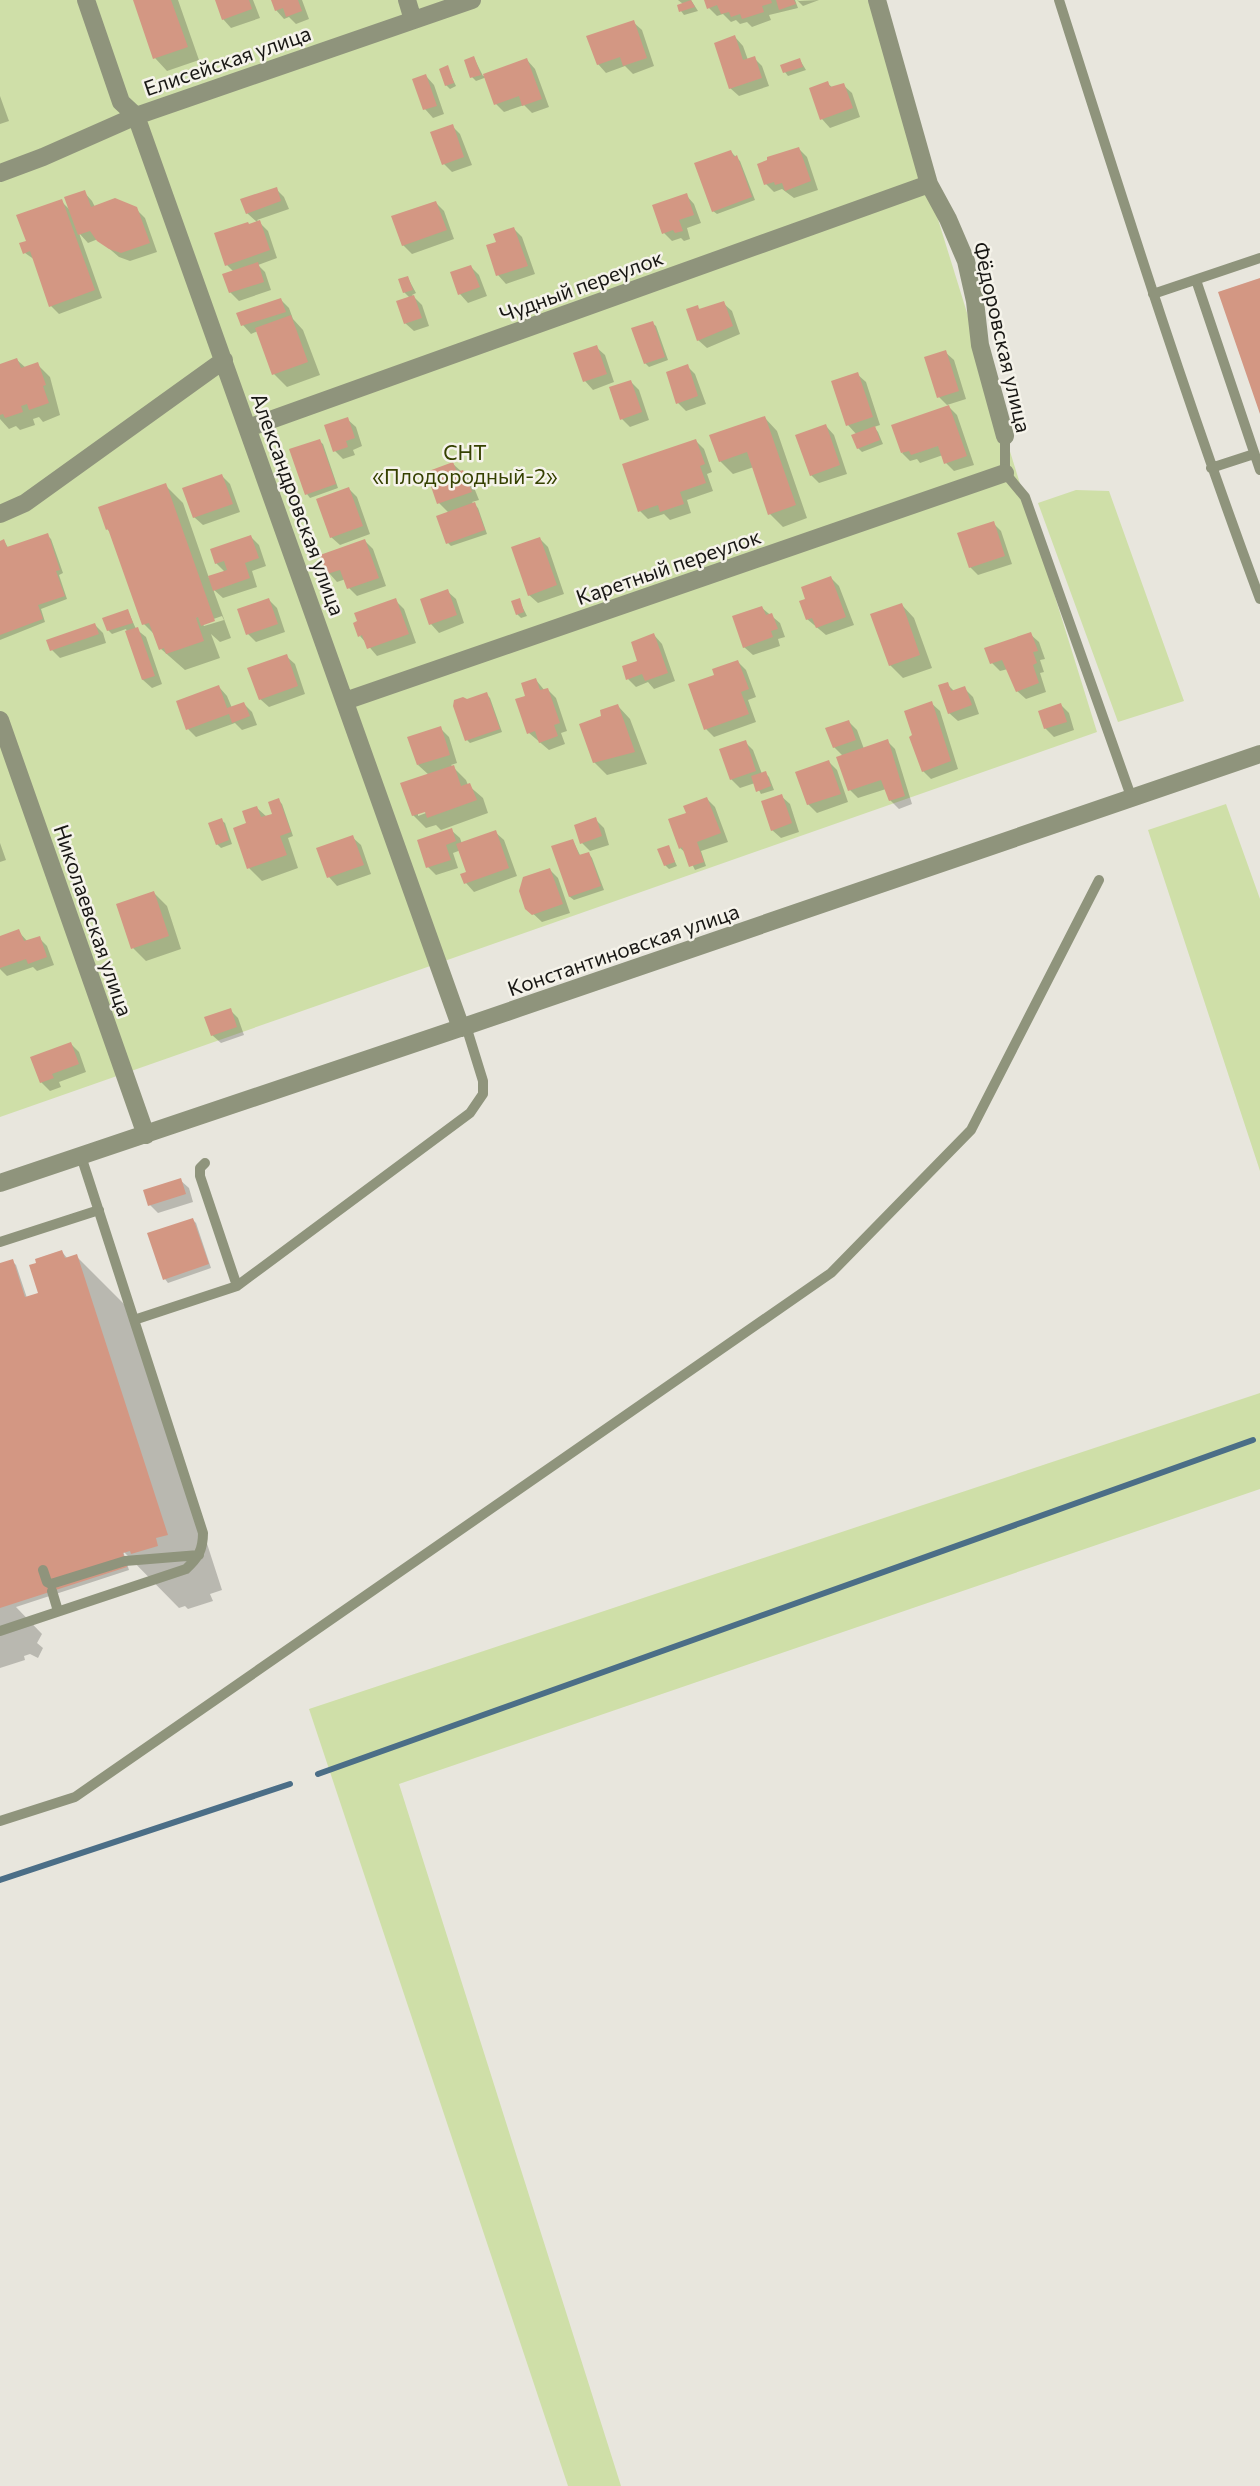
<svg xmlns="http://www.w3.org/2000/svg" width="1260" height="2486" font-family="Commissioner,sans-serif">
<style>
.green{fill:#cfdfa8}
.shadow{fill:#0003;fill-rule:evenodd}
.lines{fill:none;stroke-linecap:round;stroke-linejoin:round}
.stream{stroke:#4b6e87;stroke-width:6}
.building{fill:#d39783}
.service{stroke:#8f947c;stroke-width:10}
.minor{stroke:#8f947c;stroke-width:18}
.labels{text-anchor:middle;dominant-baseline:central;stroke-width:5;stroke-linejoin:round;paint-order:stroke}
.street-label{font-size:21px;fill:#181714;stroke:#f5f3ea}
.park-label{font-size:21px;fill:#354100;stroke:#f5f3ea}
</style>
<rect width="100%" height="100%" fill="#e8e6dd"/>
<path class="green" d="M0,0H870L1097,732L0,1117Z
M1076,490L1109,491L1184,701L1118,722L1038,503Z
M1226,804L1260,899V1171L1148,830Z
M1260,1393V1489L399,1784L621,2486H568L309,1709Z"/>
<path class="shadow" d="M135,0H178L199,60L167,71L155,58Z
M216,0H253L260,18L231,28L223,19Z
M273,0H302L309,19L296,24L289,17L284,19L276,10Z
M678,0H691L698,11L684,15L681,11L683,4Z
M706,0H795L798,8L769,15L771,20L752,27L747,22L740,24L736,20L731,22L723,14L717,16L709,8Z
M797,0L799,1L819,0L803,6Z
M633,22L642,30L654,66L633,74L625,66L606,73L598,64Z
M735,37L743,46L748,60L754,58L762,66L769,86L739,96L730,88Z
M474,58L483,76L527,60L535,69L549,107L532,113L524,105L504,112L496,104L487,77L476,81L472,77Z
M800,60L806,70L788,76L785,72Z
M447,67L456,86L450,89L446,85Z
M426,76L434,85L444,114L433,118L425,109Z
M827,83L833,88L843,85L852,93L860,117L830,128L822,119L811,89Z
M0,96L9,121L0,124Z
M452,126L460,134L472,165L452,172L444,164Z
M799,149L807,157L818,190L794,198L782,189L774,192L766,184Z
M731,152L740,161L755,200L717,214L713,211Z
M276,189L284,197L289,209L257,220L268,231L277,258L258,265L265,272L271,290L239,301L230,292L234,272L227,265L250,226L258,223L247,213Z
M84,192L92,201L95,207L136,209L145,218L157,252L130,261L119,257L98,239L88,243L79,233L102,298L59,314L51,306L35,260L25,253L28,242L61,201L70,210Z
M686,195L694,204L701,223L687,228L690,239L684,241L681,238L672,241L664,233Z
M436,203L444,211L454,239L412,254L403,245Z
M514,229L522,237L535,274L506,284L498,275V243Z
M471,267L479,275L487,296L468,303L460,294L452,273Z
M408,278L416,293L412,295L422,305L429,326L414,331L405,323L410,298L404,292Z
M281,300L289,308L293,319L303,330L320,375L287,387L274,374L258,331L251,334L243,325Z
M723,303L732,311L740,334L707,348L698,340L697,307L701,310Z
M652,323L656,326L668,360L649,367L645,363Z
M596,347L605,355L614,382L593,390L585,381Z
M945,352L954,360L966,399L947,405L957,415L974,465L954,471L946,463L943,455L920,463L917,459L910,461L902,453L949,407L939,397Z
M17,360L26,368L37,364L50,377L60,415L43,422L39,417L33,419L35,425L20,430L16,426L9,429L0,419V366Z
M687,366L695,374L706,404L686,411L678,403Z
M857,374L866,382L880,425L874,427L878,432L883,444L862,452L858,448L857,435L848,425Z
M631,382L639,390L649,420L630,427L622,419Z
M765,418L777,431L807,518L783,527L770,514L754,467L733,474L720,461Z
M347,419L356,427L362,446L353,450L355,455L343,459L335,451Z
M826,426L834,435L847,474L819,483L811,475Z
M319,441L323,444L338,488L310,498L307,494Z
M696,441L704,449L712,472L707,474L713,491L687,500L691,513L670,520L664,514L648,519L640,511Z
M453,464L471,480L479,500L472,502L478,508L487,534L451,546L448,543L449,513L439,503Z
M222,476L230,484L240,512L203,525L194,517Z
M165,485L183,503L209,578L225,572L216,563L251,537L259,545L266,566L252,571L257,587L223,598L213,589L231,638L220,642L211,634L220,658L185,670L161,649L156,636L144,624L111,533L107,529ZM222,616L224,620L204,626L202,623Z
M349,489L357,497L370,534L340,545L331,537Z
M993,523L1001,531L1012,564L978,575L970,567Z
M47,535L51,539L63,573L59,575L67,599L41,609L45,622L0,640V543L4,541L9,549Z
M540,539L548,547L564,594L538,603L529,595Z
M365,541L373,549L386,586L357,596L349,588L346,579L337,582L329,573L322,556Z
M831,578L839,586L854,625L826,635L807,619Z
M447,591L456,599L464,623L439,633L431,624Z
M269,600L277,608L285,632L256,642L248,634Z
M395,600L404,609L416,643L377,656L360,636Z
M519,600L527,616L521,618L517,614Z
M902,605L914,618L932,668L903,678L890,665Z
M762,608L780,623L785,637L778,639L780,646L753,655L744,647Z
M128,611L136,629L146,637L162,684L152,688L143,680L126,629L112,634L108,630Z
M95,625L103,633L106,643L60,658L52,650Z
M1030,634L1039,642L1045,659L1040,660L1044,672L1040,673L1046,692L1026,699L1017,691L1008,669L1000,671L992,663Z
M654,635L662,644L675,681L654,689L648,682L636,687L628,679Z
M286,656L295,664L305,694L269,707L260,699Z
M738,662L746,670L756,697L748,700L756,722L714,737L706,729L716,676Z
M536,680L545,691L548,690L556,698L567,731L561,733L565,744L549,750L529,733L528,697Z
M947,684L955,692L964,688L973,697L979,714L958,721L949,713Z
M219,687L227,696L232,708L244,704L252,712L257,725L242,730L235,723L196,737L188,729Z
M486,694L490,698L502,732L470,743L467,740V701Z
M931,703L940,711L958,769L931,779L923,771Z
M1061,705L1069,713L1074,730L1054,737L1045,728Z
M618,706L630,719L647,764L607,775L594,762L603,717Z
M849,722L857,730L864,749L887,741L895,749L912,804L899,809L890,800L886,789L858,798L850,790L843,756L834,747Z
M440,728L449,737L457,763L451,765L466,780L468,785L483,798L488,813L441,830L436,825L426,828L413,815L429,775L418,765ZM434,810L418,816V812Z
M745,742L753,750L762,774L765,773L769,777L774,790L761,794L755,783L740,788L731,779Z
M829,762L837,770L848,802L817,813L808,804Z
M781,796L790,804L799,832L781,838L772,830Z
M707,799L715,807L728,842L701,851L706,866L695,870L687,854L680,848L688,814Z
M278,800L282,804L293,836L288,838L298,868L262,881L249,868L257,808L267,817L272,816Z
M595,819L604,828L609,845L590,851L582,843Z
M221,820L225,823L232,844L221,848L217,844Z
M451,830L460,838L462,844L495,832L504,840L517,876L474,892L466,883L469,873L461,850L453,853L458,868L436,875L428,867Z
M352,837L361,845L371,874L337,886L329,877L318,849Z
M573,841L581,857L589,854L592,858L604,890L574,900L570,897Z
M0,843L6,860L0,862Z
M668,847L677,866L669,869L665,865Z
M550,870L558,878L570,913L542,922L527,908Z
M154,893L167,906L181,949L146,961L133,948L118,905Z
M19,932L28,942L39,938L47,946L54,965L37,971L33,967L7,976L0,969V938Z
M230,1010L238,1018L244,1035L221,1043L212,1035Z
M71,1044L79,1052L86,1072L59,1082L61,1087L50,1091L41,1082Z
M180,1180L189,1188L193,1202L158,1213L150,1205Z
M193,1220L196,1223L211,1268L168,1283L165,1279Z
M62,1252L68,1259L76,1256L132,1312L222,1590L210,1594L213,1601L188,1609L185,1606L179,1608L123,1551L129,1570L16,1607L42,1634L37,1643L43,1648L38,1658L30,1654L24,1656L25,1660L0,1668V1265L12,1261L16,1265L27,1298L40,1294Z"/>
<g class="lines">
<path class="stream" d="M318,1774L1253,1440
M0,1880L290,1784"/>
</g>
<path class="building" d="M133,0H171L188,47L153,59Z
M215,0H249L252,9L222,20Z
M271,0H298L302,11L286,17L283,8L275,11Z
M691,0L695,7L679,12L677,5Z
M704,0H771L772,3L762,6L764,12L742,19L740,14L731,17L729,12L721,14L717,5L707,9Z
M776,0H794L796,4L779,10Z
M634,20L647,58L623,66L620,57L597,65L586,36Z
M735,35L743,60L755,56L762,78L729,89L714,43Z
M474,56L481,75L470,78L464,60Z
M527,58L542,99L522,106L519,96L494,105L483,74Z
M800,58L803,67L783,73L780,65Z
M448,65L454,83L445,86L439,69Z
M426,74L437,106L423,110L412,79Z
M828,81L830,87L844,83L853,108L820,120L809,88Z
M453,124L464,157L442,165L430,132Z
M799,147L811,181L785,191L782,183L775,185L774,182L764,185L757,164L767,160V157Z
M731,150L734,157L737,155L752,197L712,212L694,163Z
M277,187L281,201L246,214L240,199Z
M85,190L91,207L115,198L137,207L150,243L121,253L109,249L97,241L90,231L78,235L64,197Z
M687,193L694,215L679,220L683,231L675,233L673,230L662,234L652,205Z
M62,199L95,290L49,307L30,251L23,254L19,243L26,241L16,215Z
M436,201L447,230L402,246L391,216Z
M260,220L270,250L225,266L214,233L248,222L249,224Z
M514,227L528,266L496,276L486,245L496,242L493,234Z
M258,262L264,282L229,293L222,274Z
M471,265L480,287L458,295L450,272Z
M408,276L413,290L403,293L398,279Z
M1260,278V414L1218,292Z
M414,295L422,318L404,324L396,301Z
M281,298L286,312L241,326L236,313Z
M724,301L733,326L697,341L686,309L698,305L699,309Z
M291,315L308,362L272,375L255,328Z
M653,321L665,357L644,364L631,328Z
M597,345L607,374L583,382L573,353Z
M946,350L959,391L937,398L924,357Z
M17,358L21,368L38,362L46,385L43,386L49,403L29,410L27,404L21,406L23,412L5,418L3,414L0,415V364Z
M688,364L698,396L676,404L666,372Z
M858,372L873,417L846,426L831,381Z
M631,380L642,412L620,420L609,387Z
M949,405L967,456L944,464L938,446L911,455L909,451L901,453L891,425Z
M765,416L796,505L768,515L747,452L719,462L709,435Z
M348,417L355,438L346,441L348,447L333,452L324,425Z
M826,424L840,465L810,476L795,435Z
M875,426L880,440L857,449L851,435Z
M320,439L336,484L305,495L289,449Z
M696,439L705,464L700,466L706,483L680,492L684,504L660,512L658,505L638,512L622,464Z
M453,462L457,472L463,470L472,492L437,504L426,472Z
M222,474L233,504L193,518L182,488Z
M166,483L215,621L201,626L198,617L196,618L204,641L166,654L164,648L159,650L149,623L142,625L108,529L106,530L98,507Z
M349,487L363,526L330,538L316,499Z
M475,502L485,530L446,544L436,516Z
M994,521L1005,556L969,568L957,533Z
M48,533L60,570L56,571L65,596L38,605L43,619L0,635V541L4,539L7,547Z
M251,535L259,558L245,563L250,578L213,591L208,576L227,570L224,561L215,564L210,549Z
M540,537L557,585L528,596L511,547Z
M365,539L379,578L347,589L340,570L327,574L320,555Z
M831,576L846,617L816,628L812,618L806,620L799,601L805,599L801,587Z
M448,589L457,615L429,625L420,599Z
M269,598L278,624L246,635L237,609Z
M396,598L409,634L367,649L362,635L358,637L353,623L357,621L354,613Z
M520,598L524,612L516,615L511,601Z
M902,603L920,655L889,666L870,614Z
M762,606L766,615L772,613L778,629L771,631L773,637L743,648L732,616Z
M128,609L133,623L107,631L102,618Z
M95,623L99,634L50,651L46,640Z
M138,627L155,676L142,680L125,631Z
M1031,632L1038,651L1033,652L1037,663L1033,665L1039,683L1016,692L1002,660L990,664L984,648Z
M654,633L668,673L645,681L642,674L626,680L622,666L637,661L631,642Z
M287,654L298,686L259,700L247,668Z
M738,660L749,689L741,692L749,714L704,730L688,684L714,675L712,669Z
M536,678L540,690L548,688L560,723L554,725L558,736L539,743L535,731L527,734L515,699L525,696L521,683Z
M948,682L951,691L965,686L972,705L948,714L938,685Z
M219,685L227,708L244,702L250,716L232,723L229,714L186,730L176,701Z
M487,692L500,729L465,741L453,706L454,700L463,697L467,699Z
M932,701L951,761L922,772L909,737L912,735L904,711Z
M1061,703L1067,722L1044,729L1038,711Z
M618,704L635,752L593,763L579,724L601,716L600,710Z
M849,720L856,740L833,748L825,728Z
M441,726L450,755L417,765L407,737Z
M888,739L905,796L889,801L881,780L848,791L836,757Z
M746,740L756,771L730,780L719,749Z
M829,760L841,794L807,805L795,772Z
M454,765L461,786L470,783L477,800L427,818L425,812L412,816L400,783Z
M766,771L771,786L756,792L751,776Z
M782,794L792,823L771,831L761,801Z
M707,797L721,833L697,842L704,862L689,867L682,847L679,849L668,819L686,813L683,806Z
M279,798L291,832L280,836L287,855L247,869L233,828L246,823L242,811L257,806L261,817L272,814L268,802Z
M596,817L602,836L580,844L574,825Z
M222,818L229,840L216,845L208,823Z
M452,828L456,841L446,845L451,860L426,868L417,840Z
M496,830L509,868L464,884L460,874L466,872L456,844Z
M353,835L364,865L327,878L316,848Z
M573,839L579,855L589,852L601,886L569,897L551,846Z
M669,845L675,862L664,866L657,849Z
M550,868L563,904L532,915L525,909L519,891L523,877Z
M154,891L169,936L131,949L116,904Z
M19,929L24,941L40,936L47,957L28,964L26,959L0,968V936Z
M231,1008L237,1027L211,1036L204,1017Z
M71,1042L79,1064L52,1074L54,1078L40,1083L30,1057Z
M181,1178L186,1194L148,1206L143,1190Z
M193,1218L209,1264L163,1280L147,1233Z
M62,1250L65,1258L77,1254L168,1535L156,1538L158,1546L131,1554L130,1551L123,1553L127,1567L0,1608V1263L13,1259L25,1297L38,1293L29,1265L36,1263L35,1259Z"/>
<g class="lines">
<path class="service" d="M1059,0C1123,201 1186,401 1260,599
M1196,280L1260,470
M1153,294L1260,258
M1005,436V473L1025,497L1132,799
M1211,468L1254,454
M205,1163L200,1168V1176L237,1286
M0,1242L99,1210
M134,1320L237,1286L470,1113L483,1094V1081L466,1026
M43,1570L47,1582L51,1584L125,1561L199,1555
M52,1591L58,1611
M0,1631L186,1569C198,1558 203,1550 203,1533L81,1156
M0,1821L75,1797L831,1273L971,1130L1099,880"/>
<path class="minor" d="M86,0L121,102L136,116L461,1028
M407,0L413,20
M877,0L929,184L948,219L966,261L975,301L980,345L1005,436
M0,173L43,157L136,116L472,0
M248,428L929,184
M0,514L25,503L224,360
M345,701L1005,473
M0,720L146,1135
M0,1183L466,1026L1260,754"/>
</g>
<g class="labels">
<g class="street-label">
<text transform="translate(227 60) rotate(-19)">Елисейская улица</text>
<text transform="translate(581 285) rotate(-20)">Чудный переулок</text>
<text transform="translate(1003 337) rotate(77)">Фёдоровская улица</text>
<text transform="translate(299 504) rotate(70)">Александровская улица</text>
<text transform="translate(668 566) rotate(-19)">Каретный переулок</text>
<text transform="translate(94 920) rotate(71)">Николаевская улица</text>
<text transform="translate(623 949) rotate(-19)">Константиновская улица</text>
</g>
<g class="park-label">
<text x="465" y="451">СНТ<tspan x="465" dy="24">«Плодородный-2»</tspan></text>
</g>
</g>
</svg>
